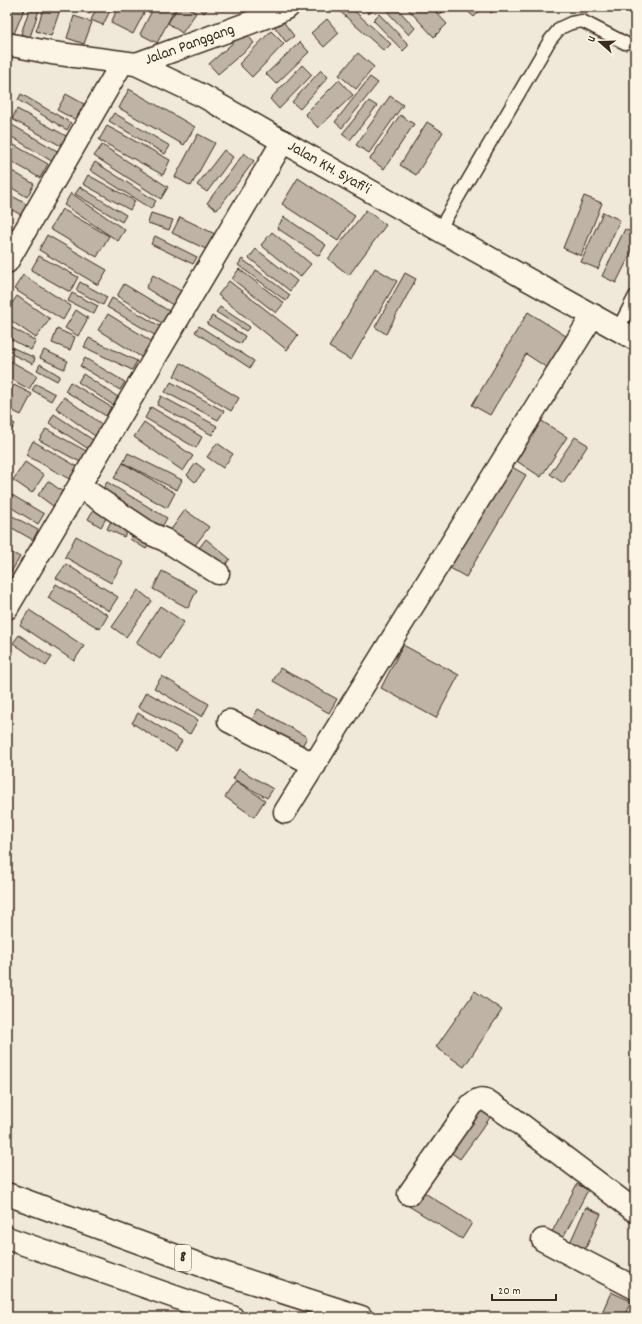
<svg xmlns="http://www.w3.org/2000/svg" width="642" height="1324" font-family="Dekko,sans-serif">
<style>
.building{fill:#beb3a4;stroke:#3b2a1e}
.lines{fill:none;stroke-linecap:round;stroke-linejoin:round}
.lane-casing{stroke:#3b2a1e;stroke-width:15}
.street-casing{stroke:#3b2a1e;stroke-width:25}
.secondary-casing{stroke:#3b2a1e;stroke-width:25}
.highway-casing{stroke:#3b2a1e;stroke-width:25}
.lane{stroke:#fcf5e5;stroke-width:12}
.street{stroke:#fcf5e5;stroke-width:22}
.secondary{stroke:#fcf5e5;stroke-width:22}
.highway{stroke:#fcf5e5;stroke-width:22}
.labels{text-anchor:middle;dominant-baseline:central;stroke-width:3.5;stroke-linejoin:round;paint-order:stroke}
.shield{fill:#fcf5e5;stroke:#75675a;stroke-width:1}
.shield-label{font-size:15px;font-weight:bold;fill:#3b2a1e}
.street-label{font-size:16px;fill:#3b2a1e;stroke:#fcf5e5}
</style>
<rect width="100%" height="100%" fill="#f0e9d9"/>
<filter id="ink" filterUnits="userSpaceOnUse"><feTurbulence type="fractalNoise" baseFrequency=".025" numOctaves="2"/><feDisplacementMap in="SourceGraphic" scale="8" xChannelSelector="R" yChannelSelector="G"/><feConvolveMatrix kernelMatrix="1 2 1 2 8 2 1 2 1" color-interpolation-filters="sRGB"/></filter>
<g filter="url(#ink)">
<path class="building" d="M7,7H12L7,24Z
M14,7H25L14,34L7,31V25Z
M30,7H40L30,37L21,34Z
M44,7H61L51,36L36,31Z
M75,7H92L89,14Z
M97,7H112L103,25L91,20Z
M118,7H143L146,9L133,34L111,23Z
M154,7H176L157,43L140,34Z
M178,7H187L196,13L182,33L168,23Z
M197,7H209L204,13Z
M335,7H350L391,44L384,51Z
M363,7H376L369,14Z
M383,7H396L415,28L409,35Z
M406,7H431L447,24L434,37Z
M434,7H447L448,9L438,15Z
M463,7H477L480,10L474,17Z
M486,7H499L491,13Z
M379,14L409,45L403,51L373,20Z
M74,16L92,22L84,44L67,38Z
M327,19L339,33L324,47L311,33Z
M282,20L294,36L286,42L274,26Z
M271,31L284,44L252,77L239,64Z
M245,32L254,43L218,74L209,64Z
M300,42L309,52L276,84L266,74Z
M358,53L374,67L356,89L339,75Z
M302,65L312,75L279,109L270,99Z
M321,70L328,77L300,109L292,102Z
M370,77L378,83L342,128L335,122Z
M339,80L353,95L318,128L305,114Z
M129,89L195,127L184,145L119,108Z
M21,94L71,123L67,130L18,100Z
M66,94L84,104L76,120L57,110Z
M390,96L403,105L369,153L356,145Z
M369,101L377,106L350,140L342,134Z
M17,109L68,137L63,147L12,119Z
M114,113L170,146L165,154L109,121Z
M400,115L414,124L384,169L370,159Z
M7,122L59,152L53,162L7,134Z
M427,122L443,132L416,175L400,165Z
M107,126L170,160L163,175L99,140Z
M198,134L215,143L191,186L175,177Z
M7,141L48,164L40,178L7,159Z
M102,145L168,187L161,199L94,156Z
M224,150L233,157L207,192L197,185Z
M244,153L254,161L217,210L207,203Z
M95,162L156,201L151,209L90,170Z
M7,168L34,184L27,197L7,185Z
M88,175L135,201L130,210L83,184Z
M298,178L355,216L338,241L282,204Z
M80,187L126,215L122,222L75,194Z
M7,193L28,205L21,215L7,207Z
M71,193L125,230L118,241L64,205Z
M584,196L602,203L581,256L563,248Z
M62,209L109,236L97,257L50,229Z
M366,210L386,225L349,275L328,259Z
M603,212L620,220L598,269L581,262Z
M151,213L173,220L169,230L148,223Z
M180,217L217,235L210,251L172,233Z
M284,217L326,245L319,256L277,228Z
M7,221L12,224L7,231Z
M625,229L635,234V245L616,283L602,276Z
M272,232L311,264L300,277L261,245Z
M47,235L107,270L98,285L39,250Z
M155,236L197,257L193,264L151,244Z
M256,249L297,281L290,291L249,258Z
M39,256L78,277L70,292L31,270Z
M242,259L290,295L286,301L238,265Z
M375,268L397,281L351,360L329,347Z
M239,269L284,303L276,313L232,279Z
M405,273L416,279L386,334L375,327Z
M23,275L71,306L63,320L14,289Z
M153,275L185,293L176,307L146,288Z
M229,281L298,335L287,350L218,295Z
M80,282L107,297L103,305L76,290Z
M124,284L174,314L167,326L117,296Z
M72,293L98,306L94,314L68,301Z
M17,296L50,319L36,338L7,318V310Z
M112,298L163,328L158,337L107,307Z
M635,299V320L627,315Z
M220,307L250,327L246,331L216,312Z
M76,310L88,318L78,336L65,328Z
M528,312L569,338L549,369L526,354L490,415L472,405Z
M108,314L156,344L146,360L98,330Z
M212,316L245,336L241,344L207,324Z
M7,325L36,341L31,350L7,337Z
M199,326L254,361L250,368L195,332Z
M57,329L75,337L70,350L52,343Z
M89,338L137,361L132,370L84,347Z
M7,345L35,358L33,364L7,352Z
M44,350L68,361L64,369L40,358Z
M85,358L125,382L120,390L80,366Z
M7,359L37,376L29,389L7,377Z
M181,363L239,398L231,411L174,376Z
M40,364L60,376L57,381L37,370Z
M83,374L118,397L113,405L78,382Z
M70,382L111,407L106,416L65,391Z
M171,382L224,411L218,420L165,392Z
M36,384L55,394L51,401L32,390Z
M14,385L32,394L21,415L7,408V398Z
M161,396L217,426L212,435L157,405Z
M64,397L103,425L95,436L56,408Z
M151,407L202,437L196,448L145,418Z
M54,414L96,442L90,450L49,423Z
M537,418L567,437L541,477L512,458Z
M7,419L15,424L9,434L7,433Z
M144,422L193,456L183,471L134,437Z
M46,429L88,452L82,463L39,440Z
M575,437L588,445L563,483L550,474Z
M33,441L78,467L71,480L26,455Z
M217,443L233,454L223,468L207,457Z
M128,453L182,480L177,490L123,463Z
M25,462L44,475L32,493L13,480Z
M503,462L526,475L466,577L443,564Z
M123,463L175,493L167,508L114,478Z
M196,463L205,470L195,482L187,475Z
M48,481L63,492L53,506L38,495Z
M107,482L167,518L159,532L99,496Z
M7,492L44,514L38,524L7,505Z
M95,507L108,515L101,527L88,519Z
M185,510L209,527L193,548L170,531Z
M7,513L38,530L33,540L7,525Z
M112,519L129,527L124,537L107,529Z
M136,528L152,538L146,549L130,539Z
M76,536L123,562L111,583L65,557Z
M206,539L230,559L219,573L195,553Z
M7,550L20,557L11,572L7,570Z
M66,564L118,597L109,611L56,578Z
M162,571L197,590L188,608L153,589Z
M56,584L108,615L100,629L48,598Z
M138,590L152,601L126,637L112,627Z
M160,606L184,622L160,659L136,643Z
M29,610L84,646L74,661L20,625Z
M19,635L52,657L46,666L13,643Z
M403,645L459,675L436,718L381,688Z
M280,668L337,699L329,713L273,681Z
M162,676L209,704L202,717L154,688Z
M146,692L198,720L190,734L138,707Z
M258,709L307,737L299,752L249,725Z
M138,713L182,741L176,751L132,723Z
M239,769L273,789L267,798L233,779Z
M236,781L265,800L254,817L225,797Z
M475,991L502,1010L464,1067L436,1047Z
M478,1105L492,1115L460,1159L446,1149Z
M577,1184L588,1190L563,1238L552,1232Z
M417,1188L472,1223L462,1239L407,1205Z
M586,1207L601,1214L584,1252L569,1245Z
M611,1292L631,1301L624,1317H600Z"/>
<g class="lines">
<defs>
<path id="lane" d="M439,230L550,40L560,28L571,23L582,21L625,43
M618,329L635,296"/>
<path id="street" d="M7,262L122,63
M79,486L149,533L165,540L218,573
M7,608L283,141
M229,721L315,765
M285,812L593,315
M409,1194L471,1105C476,1101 479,1098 486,1100L511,1117L635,1211
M543,1240L635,1288"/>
<g id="secondary">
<path id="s1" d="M7,44L52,53L136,64L203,96L439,230L635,339"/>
<path id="s2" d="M136,64L274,14L288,7"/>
</g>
<path id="highway" d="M7,1194L220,1272L361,1317
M7,1238L232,1317"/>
</defs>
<use href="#lane" class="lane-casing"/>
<use href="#street" class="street-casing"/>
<use href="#secondary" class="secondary-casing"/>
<use href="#highway" class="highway-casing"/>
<use href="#lane" class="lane"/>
<use href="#street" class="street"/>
<use href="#secondary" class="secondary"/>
<use href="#highway" class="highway"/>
</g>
</g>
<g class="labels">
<rect class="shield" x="175" y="1245" width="16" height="26" rx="3"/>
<g class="shield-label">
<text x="183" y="1258">8</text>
</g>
<g class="street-label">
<text stroke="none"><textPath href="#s2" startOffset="57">Jalan Panggang</textPath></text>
<text stroke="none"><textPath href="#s1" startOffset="350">Jalan KH. Syafi'i</textPath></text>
</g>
</g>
<rect width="642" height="1324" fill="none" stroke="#fcf5e5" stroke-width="24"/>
<rect x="12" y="12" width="618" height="1300" fill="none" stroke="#3b2a1e" stroke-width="1.5" filter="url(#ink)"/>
<g transform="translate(600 42) rotate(290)" stroke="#fcf5e5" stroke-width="3" paint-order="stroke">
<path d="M0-3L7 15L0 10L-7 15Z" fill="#3b2a1e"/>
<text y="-6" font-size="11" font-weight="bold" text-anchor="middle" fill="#3b2a1e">U</text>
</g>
<path d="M492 1294v6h64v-6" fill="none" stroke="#3b2a1e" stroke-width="2"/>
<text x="498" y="1294" font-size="12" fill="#3b2a1e" stroke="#fcf5e5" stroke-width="3" paint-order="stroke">20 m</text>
</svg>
